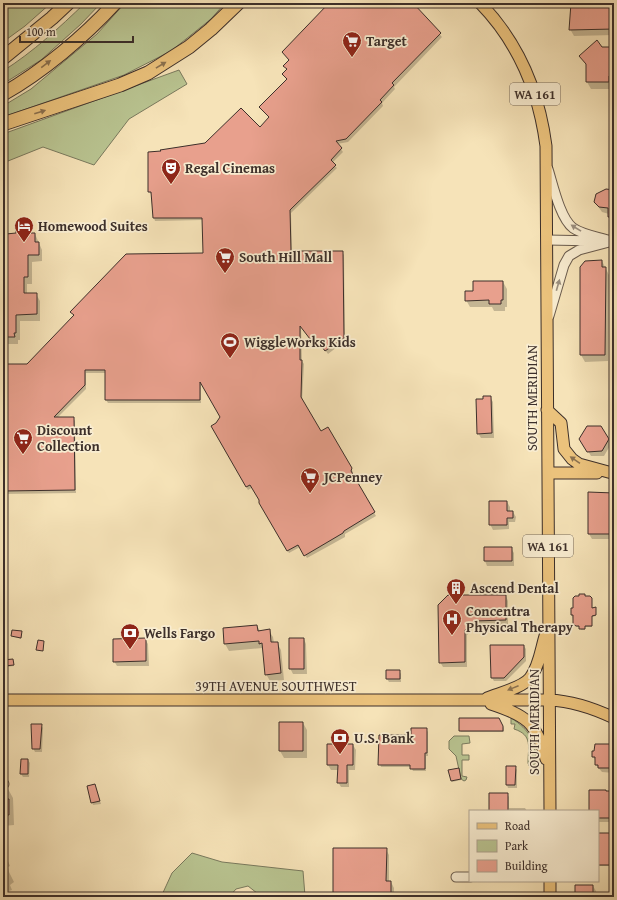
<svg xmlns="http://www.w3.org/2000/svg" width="617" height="900" font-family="'Gentium Book Plus',serif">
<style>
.green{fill:#b9c491;stroke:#7a7a5e}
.shadow{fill:#0003}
.building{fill:#e8a08d;stroke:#3c2f2a}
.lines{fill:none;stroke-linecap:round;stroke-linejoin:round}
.minor-casing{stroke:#6a5c4e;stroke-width:11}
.major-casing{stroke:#3c2f2a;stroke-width:13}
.highway-casing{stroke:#3c2f2a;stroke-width:15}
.minor{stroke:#f9edd1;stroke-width:9}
.major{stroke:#ebc27c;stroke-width:11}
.highway{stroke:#ebc27c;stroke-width:13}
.oneway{fill:#8b714f}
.oneway2{fill:#9a8e7e}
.labels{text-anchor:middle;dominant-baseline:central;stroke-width:3.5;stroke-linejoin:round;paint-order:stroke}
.shield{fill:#f9edd1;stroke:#75685c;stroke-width:1}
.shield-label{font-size:13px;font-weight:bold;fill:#3c2f2a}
.poi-label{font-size:14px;font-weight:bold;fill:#3c2f2a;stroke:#f9edd1;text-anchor:start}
.street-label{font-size:14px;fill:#3c2f2a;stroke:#f9edd1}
</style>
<rect width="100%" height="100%" fill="#f6e3b8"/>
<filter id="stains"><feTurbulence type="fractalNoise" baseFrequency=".005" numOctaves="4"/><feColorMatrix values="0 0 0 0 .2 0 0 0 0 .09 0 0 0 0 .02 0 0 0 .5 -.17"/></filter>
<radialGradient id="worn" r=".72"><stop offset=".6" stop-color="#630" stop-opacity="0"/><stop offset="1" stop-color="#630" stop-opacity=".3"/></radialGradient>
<path class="green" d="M3,3H51L25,26L3,42Z
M85,3H101L81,24L41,60L3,84V71C33,52 59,28 85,3Z
M125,3H225L211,19L171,51L124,75L3,117V106L31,89L97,34Z
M179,70L187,84L129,119L94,165L43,147L3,163V134Z
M511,718C530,730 536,742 536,763L532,766H529L528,763C528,747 533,735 514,729L515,724H511Z
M454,736H469L470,743L462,744V755H469V760H462V776L467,777L466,780L464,781L461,779L456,756L449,749V741Z
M192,853L222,862L303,871L305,896L262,897L248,886L236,889L229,897H161L172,873Z"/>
<path class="shadow" d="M331,3H412L442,37L394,87L395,89L382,103L383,106L348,142L337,144L343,152L332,163L337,168L291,213L292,252H342L344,255L345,341L328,354L317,339L313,342L301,326L302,361L304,364L302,401L320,432L328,428L353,472V475L376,516L345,534V537L307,558L300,547L289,553L260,503V500L253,487L248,490L212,426L216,424L222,417L201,383V403H108L106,400V373H86V389L57,418H73L75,421L76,493L3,494V365L27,364L75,316L71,312L204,254L203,220L155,221L154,218L152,195L149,192L162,152L205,144L260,128L270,118L260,107L287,80L283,74L287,70L285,66L290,61L283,52Z
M572,3H614V35L574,36L570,29Z
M602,48H614V82L612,84V89H591L587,82V66L580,56Z
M614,190V223H613L609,216V214L602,212L595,202Z
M27,231L28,234H35L42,250V261L32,262V284H27V294H36L40,301V321H20V340H18V344H3V237Z
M602,261L609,275L608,361L585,362L581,355Z
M503,282L507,289V307H505V311H494L492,307H470L466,300L474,292Z
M490,397L493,402L494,438H481L478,433L484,400Z
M601,427L611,444L604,456H591L581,439Z
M614,494V539H592L589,534Z
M507,502L510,507V512H513L516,517L515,522H509V529L493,530L490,524Z
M511,548L514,553V566H487L485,561Z
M585,595L586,597L592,599V609H596V616L592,617V627H585V630H581L580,627H577L574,624L572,615Z
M506,596L508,601V625H477L467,635V667H443L440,662V605Z
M257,626L260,631H269L273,637L274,643H277L281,650L284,680L270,681L266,674L263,648L229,651L225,644L224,629Z
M22,632L21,639L12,636Z
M145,639L148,644L149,666H117L114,661Z
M304,639L306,644L307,674H293L290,668Z
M524,646L526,649V661L506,681H494L492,678Z
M13,660L14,666L6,667L4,661Z
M387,671H399L401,674V682H389L387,679Z
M499,719L504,728V732H461L460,731Z
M303,723L307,730V758H284L280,751Z
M3,724L5,728V749H3Z
M41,725L43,728L42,752H35L33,748Z
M426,729L428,732V756H426V771H413L411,767H381L380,764L412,736Z
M328,745H353L356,750L355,770H349V787H341L338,782V770H331L328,765Z
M614,745V773L602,772L596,765V761L593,757L595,752Z
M28,760L30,763L29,777H23L21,774Z
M515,767L517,770V788H508L507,785Z
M459,770L461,780L452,782V781Z
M95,785L101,804L93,805L92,802Z
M8,789L13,798L14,825L3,826V791Z
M590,791L614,792V822H598V811H590Z
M507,794L509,797V808H525L527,811H490Z
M598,834H614V866H598Z
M3,849L10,866L8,867L9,872L14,882L10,885L12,890L3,893Z
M386,849L389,855V882H391L394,888V897H334Z
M593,886L596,891V897H576Z"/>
<path class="building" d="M329,3H413L441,33L392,83L394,85L380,100L382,102L346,139L336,141L342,148L331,160L336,165L290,210L291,251H343L344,338L325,351L314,336L310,339L300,326V360H302L301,397L321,431L328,427L352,468L351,471L375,512L344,531L343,533L304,556L298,545L287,551L259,503V500L250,485L246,487L211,426L216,423L220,417L200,382V400H105V370H85V385L54,417H74L75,490L3,491V364H27L74,315L70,312L126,254L203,253L202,218H153L151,192H148V152L161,151L160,150L205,143L241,108L260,127L269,117L259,107L287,79L282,74L287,69L283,66L289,60L282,52Z
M571,3H614V29L569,30Z
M597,40L602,47H614V72L609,76V82H586V64L579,56Z
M606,189L614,190V217H608V208L599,207L594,202L596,194Z
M16,230H27V233H35V242H39V255H28V277H24V293H37V314L16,315V333H14L15,337H3V236H6V234L16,233Z
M602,260V267H606L605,355H580V267L585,261Z
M473,281H503V300H501V304H489V300L465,301V291H473Z
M483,396H491L492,433L477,434L476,399H483Z
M587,426H601L609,439L602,451L587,452L579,439Z
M588,492L614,493V534H588Z
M489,501H507V511H513V518H507V525H489Z
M484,547H512V561H484Z
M579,594H585V596H590L592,598V608L596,607V615L592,616V626H585V629H579V626H576L573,624V615H571V608H573V598L575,596H579Z
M448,595H506V620L474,621L465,630V662L439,663L438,605Z
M257,625L258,631L270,629L271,642H278L281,673L265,675L262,643L259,644V641L224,644L223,628Z
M12,630L22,631L21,638L11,636Z
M146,638V661L113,662V639Z
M289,638H304V669H289Z
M38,640L44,641L43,651L36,650Z
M490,645H524V657L504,678H491Z
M13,659L14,665L4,666L3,660Z
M386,670H400V679H386Z
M459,718H499L503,726V731H459Z
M279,722H303V751H279Z
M31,724H42L40,749H32Z
M411,728H427V753H425V769H410V765H378L379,735H411Z
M327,744H353V765H347V783H337L338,765H327Z
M595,744H614V765H612V768H598V765H595V757H592V751H594Z
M21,759H28V774H20Z
M506,766H516L515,785H506Z
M459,768L461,779L451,781L448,770Z
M95,784L100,801L91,803L87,786Z
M589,790H606V791H613V818H598V811H589Z
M489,793H508V811H489Z
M3,799H9V815H3Z
M598,833H614V865H598Z
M333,848H387L386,881H391V897H333Z
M575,885H593V897H575Z"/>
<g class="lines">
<defs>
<path id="minor" d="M548,169C553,185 560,218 573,228C583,235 599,237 611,241
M547,240L599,241
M549,316L564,265L569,256L579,250L613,241
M3,784H4
M456,877H470"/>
<path id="major" d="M480,3C518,42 539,92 546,146L550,811
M547,410L561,423L564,449L572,459L579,464L612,473
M548,473H597
M487,698C499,693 522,688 530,678C539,667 541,649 545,636
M3,700H549C573,701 593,708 614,718
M491,704C525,715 537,722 546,759
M550,881V897"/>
<path id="highway" d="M3,58L52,18L68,3
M3,94C42,72 85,36 115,3
M3,124L120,85L148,73L189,47L211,29L238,3"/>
</defs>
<use href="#minor" class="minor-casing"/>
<use href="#major" class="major-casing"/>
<use href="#highway" class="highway-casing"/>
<use href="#minor" class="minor"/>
<use href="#major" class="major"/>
<use href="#highway" class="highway"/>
</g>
<defs><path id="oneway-solid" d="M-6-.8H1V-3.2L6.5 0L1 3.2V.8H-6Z"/></defs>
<g class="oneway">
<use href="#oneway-solid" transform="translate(46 64) rotate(-37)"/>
<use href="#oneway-solid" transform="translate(161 65) rotate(-31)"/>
<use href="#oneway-solid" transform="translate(40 112) rotate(-18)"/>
<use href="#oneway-solid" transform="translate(575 460) rotate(-146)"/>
<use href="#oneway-solid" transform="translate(513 688) rotate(158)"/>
</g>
<g class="oneway2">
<use href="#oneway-solid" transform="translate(576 228) rotate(-148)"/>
<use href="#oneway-solid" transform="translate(558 285) rotate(-74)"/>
</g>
<defs>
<symbol id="supermarket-pin" viewBox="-11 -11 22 30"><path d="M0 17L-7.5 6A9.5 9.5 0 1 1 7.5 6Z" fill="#8f2418" stroke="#f9edd1"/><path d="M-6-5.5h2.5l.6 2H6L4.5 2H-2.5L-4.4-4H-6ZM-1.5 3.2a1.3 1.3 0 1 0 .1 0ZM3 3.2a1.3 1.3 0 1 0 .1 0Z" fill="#fff"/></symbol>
<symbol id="theatre-pin" viewBox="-11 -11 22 30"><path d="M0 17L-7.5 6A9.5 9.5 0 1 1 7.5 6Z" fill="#8f2418" stroke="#f9edd1"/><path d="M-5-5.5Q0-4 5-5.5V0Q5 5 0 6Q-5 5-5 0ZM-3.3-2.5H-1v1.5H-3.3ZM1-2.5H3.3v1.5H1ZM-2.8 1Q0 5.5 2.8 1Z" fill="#fff"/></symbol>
<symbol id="hotel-pin" viewBox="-11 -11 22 30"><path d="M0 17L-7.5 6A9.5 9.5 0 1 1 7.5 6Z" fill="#8f2418" stroke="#f9edd1"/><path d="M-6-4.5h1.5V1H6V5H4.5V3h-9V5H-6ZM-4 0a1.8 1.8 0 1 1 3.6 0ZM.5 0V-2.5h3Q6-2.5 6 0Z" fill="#fff"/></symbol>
<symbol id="stadium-pin" viewBox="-11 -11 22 30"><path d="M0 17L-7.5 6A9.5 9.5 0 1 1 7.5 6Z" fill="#8f2418" stroke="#f9edd1"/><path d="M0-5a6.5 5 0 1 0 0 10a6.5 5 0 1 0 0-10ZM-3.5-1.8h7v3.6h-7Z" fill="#fff"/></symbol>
<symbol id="building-pin" viewBox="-11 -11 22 30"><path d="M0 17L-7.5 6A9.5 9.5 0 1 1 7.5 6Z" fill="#8f2418" stroke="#f9edd1"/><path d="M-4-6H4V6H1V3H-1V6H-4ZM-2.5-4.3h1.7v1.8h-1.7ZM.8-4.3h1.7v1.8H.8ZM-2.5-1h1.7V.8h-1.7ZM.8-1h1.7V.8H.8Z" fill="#fff"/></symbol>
<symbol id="hospital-pin" viewBox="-11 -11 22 30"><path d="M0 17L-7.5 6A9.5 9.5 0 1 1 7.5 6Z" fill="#8f2418" stroke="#f9edd1"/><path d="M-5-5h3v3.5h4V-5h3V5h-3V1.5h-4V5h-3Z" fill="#fff"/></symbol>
<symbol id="bank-pin" viewBox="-11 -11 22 30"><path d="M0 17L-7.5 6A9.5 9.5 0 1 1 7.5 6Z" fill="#8f2418" stroke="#f9edd1"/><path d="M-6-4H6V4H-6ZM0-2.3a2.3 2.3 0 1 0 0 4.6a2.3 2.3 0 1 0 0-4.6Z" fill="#fff"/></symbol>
</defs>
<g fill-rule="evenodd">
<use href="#supermarket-pin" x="341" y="30" width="22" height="30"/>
<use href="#theatre-pin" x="160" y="157" width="22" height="30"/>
<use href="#hotel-pin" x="13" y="215" width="22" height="30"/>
<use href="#supermarket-pin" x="214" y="246" width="22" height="30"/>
<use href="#stadium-pin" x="219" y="331" width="22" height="30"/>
<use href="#supermarket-pin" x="12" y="427" width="22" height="30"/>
<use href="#supermarket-pin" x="299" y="466" width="22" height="30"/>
<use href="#building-pin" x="445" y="577" width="22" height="30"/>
<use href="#hospital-pin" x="441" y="608" width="22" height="30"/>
<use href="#bank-pin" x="119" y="622" width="22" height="30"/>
<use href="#bank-pin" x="329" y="727" width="22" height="30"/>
</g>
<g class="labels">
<g class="shield">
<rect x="510" y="83" width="50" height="22" rx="3"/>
<rect x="523" y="535" width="50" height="22" rx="3"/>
</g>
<g class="shield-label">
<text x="535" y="94">WA 161</text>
<text x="548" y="546">WA 161</text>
</g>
<g class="poi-label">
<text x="366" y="41">Target</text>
<text x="185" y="168">Regal Cinemas</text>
<text x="38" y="226">Homewood Suites</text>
<text x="239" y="257">South Hill Mall</text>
<text x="244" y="342">WiggleWorks Kids</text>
<text x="37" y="430">Discount<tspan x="37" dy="16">Collection</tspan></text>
<text x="324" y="477">JCPenney</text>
<text x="470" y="588">Ascend Dental</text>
<text x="466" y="611">Concentra<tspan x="466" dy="16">Physical Therapy</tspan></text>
<text x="144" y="633">Wells Fargo</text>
<text x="354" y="738">U.S. Bank</text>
</g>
<g class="street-label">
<text transform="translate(532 398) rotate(-90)">SOUTH MERIDIAN</text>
<text x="276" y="686">39TH AVENUE SOUTHWEST</text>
<text transform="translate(534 722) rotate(-90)">SOUTH MERIDIAN</text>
</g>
</g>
<rect width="617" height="900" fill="none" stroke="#f6e3b8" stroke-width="16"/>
<rect x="4" y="4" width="609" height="892" fill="none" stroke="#3c2f2a" stroke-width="2"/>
<rect x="8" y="8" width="601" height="884" fill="none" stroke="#3c2f2a"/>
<rect x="469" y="810" width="130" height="72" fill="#f9edd1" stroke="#ada18e"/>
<rect x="477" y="823" width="20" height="6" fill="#ebc27c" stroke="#ada18e"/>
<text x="505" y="830" font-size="12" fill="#3c2f2a">Road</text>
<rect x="477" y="840" width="20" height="12" fill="#b9c491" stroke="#ada18e"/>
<text x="505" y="850" font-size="12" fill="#3c2f2a">Park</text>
<rect x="477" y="860" width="20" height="12" fill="#e8a08d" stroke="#ada18e"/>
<text x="505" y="870" font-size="12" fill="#3c2f2a">Building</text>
<path d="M20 36v6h113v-6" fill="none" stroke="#3c2f2a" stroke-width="2"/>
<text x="26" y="36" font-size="12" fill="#3c2f2a" stroke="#f9edd1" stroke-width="3" paint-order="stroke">100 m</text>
<rect width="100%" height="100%" filter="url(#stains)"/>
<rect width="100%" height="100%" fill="url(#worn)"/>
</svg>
